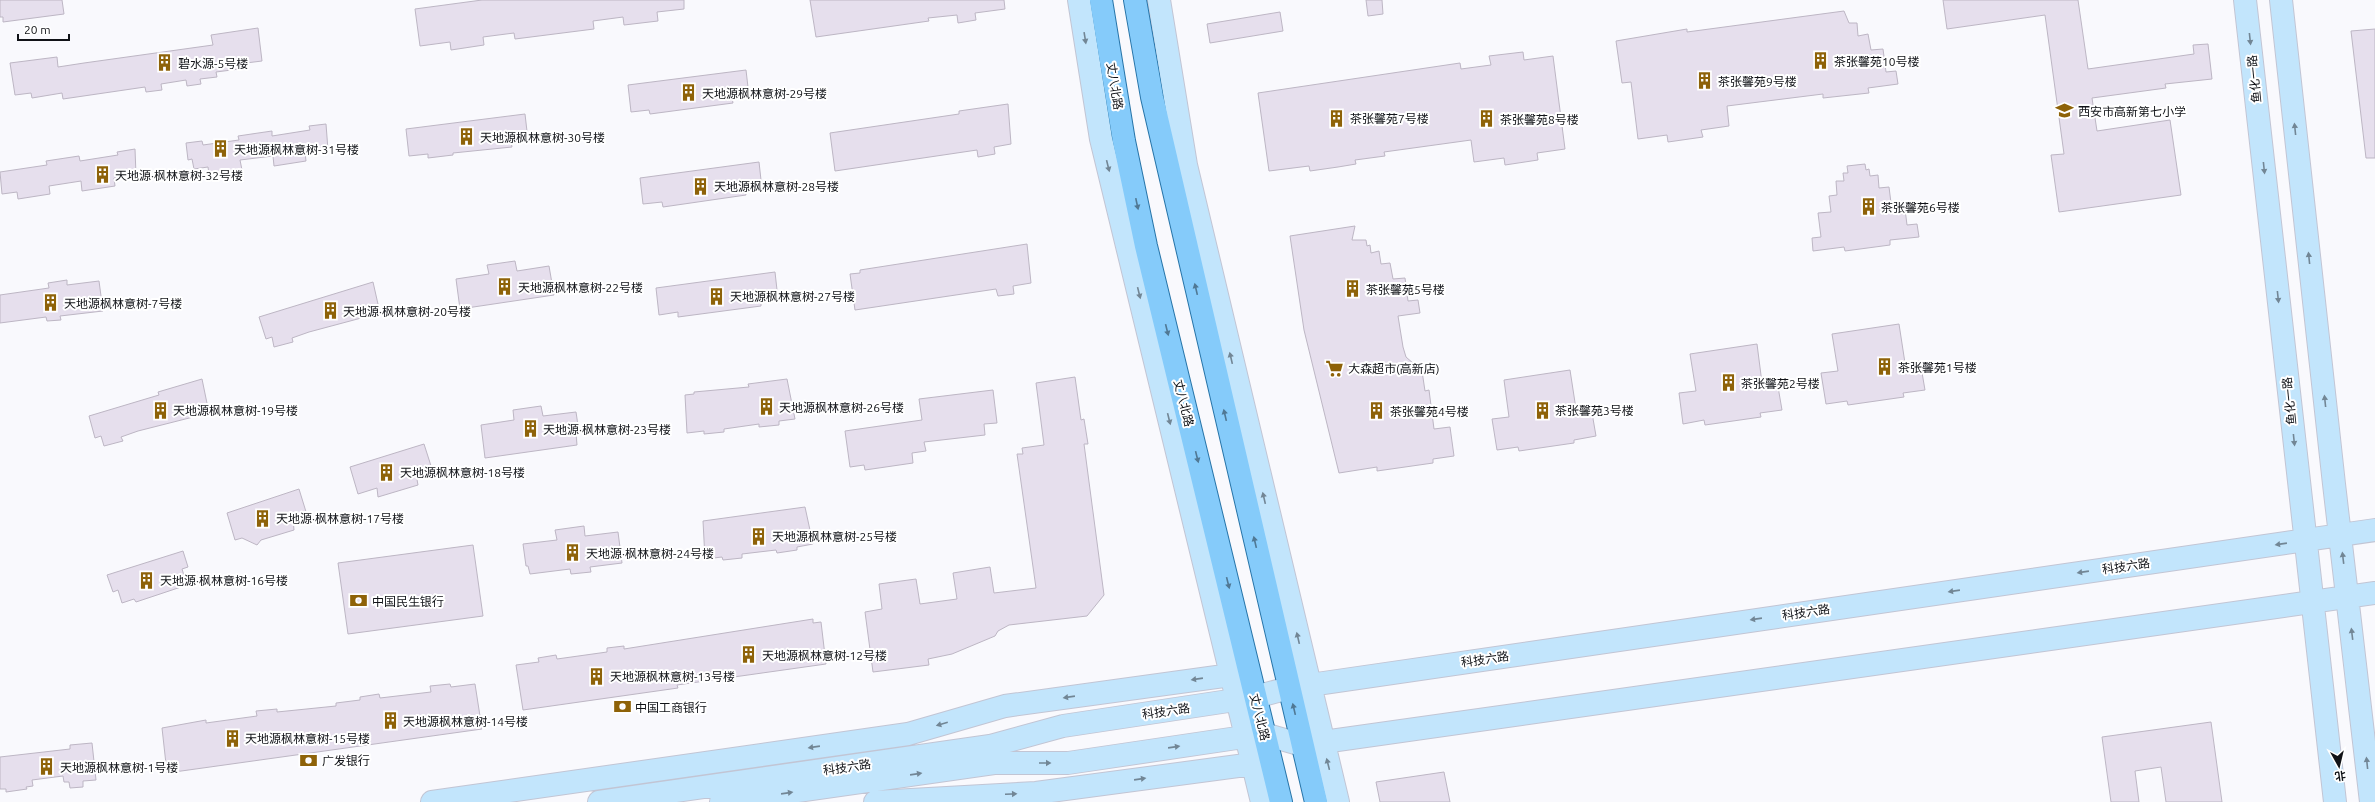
<svg xmlns="http://www.w3.org/2000/svg" width="2375" height="802" font-family="Ubuntu,'Noto Sans SC',sans-serif">
<style>
.building{fill:#e6dfed;stroke:#bdb6c4}
.lines{fill:none;stroke-linecap:round;stroke-linejoin:round}
.secondary-casing{stroke:#c2c5d4;stroke-width:24}
.primary-casing{stroke:#2774a8;stroke-width:24}
.secondary{stroke:#c2e5fc;stroke-width:22}
.primary{stroke:#85cbfa;stroke-width:22}
.oneway{fill:#728695}
.oneway2{fill:#507894}
.labels{text-anchor:middle;dominant-baseline:central;stroke-width:4;stroke-linejoin:round;paint-order:stroke}
.poi-label{font-size:12px;fill:#101217;stroke:#fff;text-anchor:start}
.street-label{font-size:12px;fill:#101217;stroke:#fff}
</style>
<rect width="100%" height="100%" fill="#f9f9fd"/>
<path class="building" d="M0,0H62L64,14L3,22V17H0Z
M482,0H684V9L657,12L658,21L624,25L623,17L593,21L594,29L515,39L514,33L483,37L484,45L451,50L450,42L420,46L415,9Z
M810,0H1004L1005,9L975,13L976,20L958,23L957,15L928,18L929,21L816,37Z
M1366,0H1382L1383,14L1368,16Z
M1943,0H2078L2088,69L2194,54L2193,45L2208,44L2212,79L2165,84L2166,88L2092,98L2097,131L2170,120L2181,195L2059,212L2051,155L2064,154L2045,15L1947,29Z
M1844,11L1849,23H1857L1858,36L1868,34L1871,50L1883,49L1886,72L1896,71L1898,84L1868,88L1869,93L1823,98V94L1727,106L1729,126L1701,130L1703,137L1668,142L1667,135L1638,139L1631,82L1622,83L1616,41L1687,29V32Z
M1280,12L1283,31L1210,43L1207,24Z
M258,28L262,61L246,63L247,68L216,72L217,77L200,79L201,84L187,86L186,80L161,84L162,90L146,92L145,87L63,99L62,93L32,98L31,93L15,95L10,63L57,57L58,67L84,63L213,45L211,35Z
M2375,29V158H2366L2351,31Z
M1523,52L1524,60L1553,56L1565,149L1537,153L1538,160L1505,165L1504,158L1474,162L1471,140L1384,152L1385,156L1355,160L1356,164L1338,167L1310,171L1309,166L1269,171L1258,93L1460,63L1461,69L1491,65L1489,56Z
M746,70L749,96L732,98L733,103L650,114L649,110L631,112L628,85Z
M1008,104L1011,144L994,147L995,154L978,157L977,150L835,171L830,133L959,114V111Z
M525,114L528,140L511,142L512,147L453,153V155L428,158V154L409,156L406,129Z
M326,124L328,150L305,153L306,161L274,166L273,156L240,160L242,170L209,174L208,167L194,169L192,159L188,160L186,143L202,141L203,145L239,140L238,136L272,131V136L310,130L309,126Z
M135,149L136,175L114,178L115,186L82,191L81,181L49,186L50,194L18,199L17,192L2,194L0,172L47,165L46,161L79,156L80,161L118,155L117,152Z
M759,162L762,189L745,191L746,195L663,207L662,202L643,204L640,178Z
M1865,164L1866,170L1869,169L1870,176L1878,175L1879,188L1889,187L1891,203L1904,201L1907,225L1917,224L1919,237L1890,240V245L1845,251L1844,247L1813,251L1812,238L1821,237L1818,213L1831,212L1829,196L1837,195L1836,181H1844L1843,173H1848L1847,166Z
M1355,226L1352,240H1366L1367,246L1370,245L1371,253L1379,251L1381,264L1390,263L1393,279L1405,278L1408,301L1418,300L1420,313L1398,316L1403,347L1406,357L1422,371L1425,391L1429,390L1434,429L1450,427L1454,456L1433,459V463L1377,471V467L1339,473L1304,330L1290,236Z
M1027,244L1031,283L1013,286L1014,294L998,296L996,289L855,310L850,274L860,273V270Z
M515,261L517,271L549,266L554,295L460,309L456,279L489,274L487,265Z
M775,272L778,299L761,301V306L678,317V312L659,315L656,288Z
M67,280V285L99,281L103,311L60,316L61,320L47,321L46,317L0,323V295L49,288L48,283Z
M373,282L380,313L309,332L292,338L293,342L274,347L272,337L266,339L259,317Z
M1899,324L1905,363L1920,361L1925,390L1903,393L1904,397L1848,405L1847,401L1826,404L1821,373L1838,371L1832,334Z
M1757,344L1762,383L1777,381L1782,410L1760,413L1761,417L1705,425L1704,420L1683,424L1679,393L1696,391L1690,354Z
M1570,370L1576,409L1591,407L1596,436L1574,440V443L1519,451L1518,447L1497,450L1492,419L1509,417L1504,380Z
M1075,377L1081,420L1084,419L1088,444H1084L1104,595L1087,616L1009,625L998,631L995,636L952,654L928,659L929,665L873,672L865,612L882,609L879,584L916,579L920,604L957,599L953,573L990,567L994,593L1036,588L1017,454H1023L1022,448L1044,445L1036,383Z
M202,379L209,413L138,431L121,437L123,441L104,446L101,436L95,438L89,416L159,395L158,392Z
M787,379L795,419L779,421V425L759,427V424L724,429V432L704,434V431L687,433L685,395L694,394V392L749,387L748,384Z
M993,390L997,423L984,424L985,435L924,442L926,451L912,453L913,463L865,470L864,465L850,467L845,431L922,420L919,399Z
M541,406L543,416L576,412L579,432L576,433L577,445L485,458L481,425L514,420L513,410Z
M424,444L432,469L416,474L418,485L378,497L377,488L358,494L350,467Z
M299,489L307,515L293,519L294,530L261,540L257,545L242,538L235,540L227,513Z
M805,507L813,544L797,547V550L777,553L776,550L742,554V558L723,560L722,557L705,559L703,521Z
M584,526L585,536L618,532L622,563L590,567L591,572L571,574L570,569L530,574L528,566H526L523,544L557,540L555,530Z
M473,545L483,616L348,634L338,563Z
M183,551L188,567L182,569L187,585L136,602L134,599L122,603L118,590L113,592L107,575Z
M813,619V623L821,622L826,664L677,685L678,688L523,710L516,665L539,662L538,658L556,655L557,659L607,652V648L624,646V649Z
M450,684L451,687L475,684L482,729L167,773L162,728L206,720V723L257,716L256,711L277,709V712L336,706V703L360,700V697L379,694L380,698L431,692L430,686Z
M2211,722L2222,802H2166L2161,767L2135,771L2139,802H2111L2102,737Z
M92,743L96,780L83,781V787L70,788L69,782H64L63,776L32,780L33,786L26,787L27,789L6,792V789H0V757L70,749V745Z
M1444,772L1450,802H1380L1376,782Z"/>
<g class="lines">
<defs>
<path id="secondary" d="M1079,0L1101,139L1262,802
M1159,0L1186,165L1338,802
M2245,0L2335,802
M2281,0L2334,484L2371,802
M432,802L908,734L1005,706L1231,675L1255,697
M599,802L990,746L1063,726L1255,697L1289,688L2375,530
M721,802L994,763H1068L1264,734L1302,745L2375,593
M875,802L1036,793L1253,764L1258,750"/>
<path id="primary" d="M1101,0L1124,141L1146,246L1281,802
M1135,0L1152,97L1316,802"/>
</defs>
<use href="#secondary" class="secondary-casing"/>
<use href="#primary" class="primary-casing"/>
<use href="#secondary" class="secondary"/>
<use href="#primary" class="primary"/>
</g>
<defs><path id="oneway-solid" d="M-6-.8H1V-3.2L6.5 0L1 3.2V.8H-6Z"/></defs>
<g class="oneway">
<use href="#oneway-solid" transform="translate(1085 38) rotate(81)"/>
<use href="#oneway-solid" transform="translate(2250 39) rotate(84)"/>
<use href="#oneway-solid" transform="translate(2295 129) rotate(-96)"/>
<use href="#oneway-solid" transform="translate(1108 166) rotate(76)"/>
<use href="#oneway-solid" transform="translate(2264 168) rotate(84)"/>
<use href="#oneway-solid" transform="translate(2309 258) rotate(-96)"/>
<use href="#oneway-solid" transform="translate(1139 293) rotate(76)"/>
<use href="#oneway-solid" transform="translate(2278 297) rotate(84)"/>
<use href="#oneway-solid" transform="translate(1231 358) rotate(-103)"/>
<use href="#oneway-solid" transform="translate(2325 401) rotate(-96)"/>
<use href="#oneway-solid" transform="translate(1169 419) rotate(76)"/>
<use href="#oneway-solid" transform="translate(2294 440) rotate(84)"/>
<use href="#oneway-solid" transform="translate(1264 498) rotate(-103)"/>
<use href="#oneway-solid" transform="translate(2281 544) rotate(172)"/>
<use href="#oneway-solid" transform="translate(2343 558) rotate(-97)"/>
<use href="#oneway-solid" transform="translate(2083 572) rotate(172)"/>
<use href="#oneway-solid" transform="translate(1954 591) rotate(172)"/>
<use href="#oneway-solid" transform="translate(1756 619) rotate(172)"/>
<use href="#oneway-solid" transform="translate(2352 634) rotate(-97)"/>
<use href="#oneway-solid" transform="translate(1298 638) rotate(-103)"/>
<use href="#oneway-solid" transform="translate(1197 679) rotate(172)"/>
<use href="#oneway-solid" transform="translate(1069 697) rotate(172)"/>
<use href="#oneway-solid" transform="translate(942 724) rotate(164)"/>
<use href="#oneway-solid" transform="translate(814 747) rotate(172)"/>
<use href="#oneway-solid" transform="translate(1174 747) rotate(-8)"/>
<use href="#oneway-solid" transform="translate(1045 763)"/>
<use href="#oneway-solid" transform="translate(2367 763) rotate(-96)"/>
<use href="#oneway-solid" transform="translate(1328 764) rotate(-104)"/>
<use href="#oneway-solid" transform="translate(916 774) rotate(-8)"/>
<use href="#oneway-solid" transform="translate(1140 779) rotate(-8)"/>
<use href="#oneway-solid" transform="translate(787 793) rotate(-8)"/>
<use href="#oneway-solid" transform="translate(1011 794) rotate(-2)"/>
</g>
<g class="oneway2">
<use href="#oneway-solid" transform="translate(1137 204) rotate(78)"/>
<use href="#oneway-solid" transform="translate(1196 289) rotate(-103)"/>
<use href="#oneway-solid" transform="translate(1167 330) rotate(76)"/>
<use href="#oneway-solid" transform="translate(1225 415) rotate(-103)"/>
<use href="#oneway-solid" transform="translate(1197 457) rotate(76)"/>
<use href="#oneway-solid" transform="translate(1255 542) rotate(-103)"/>
<use href="#oneway-solid" transform="translate(1228 583) rotate(76)"/>
<use href="#oneway-solid" transform="translate(1294 709) rotate(-103)"/>
</g>
<defs>
<symbol id="building-bare" viewBox="-9 -9 18 18"><path d="M-4-6H4V6H1V3H-1V6H-4ZM-2.5-4.3h1.7v1.8h-1.7ZM.8-4.3h1.7v1.8H.8ZM-2.5-1h1.7V.8h-1.7ZM.8-1h1.7V.8H.8Z" fill="#8e6208" stroke="#fff" stroke-width="2.5" paint-order="stroke"/></symbol>
<symbol id="school-bare" viewBox="-9 -9 18 18"><path d="M0-5L7-2L0 1L-7-2ZM-4 1L0 2.5L4 1V4Q0 6-4 4Z" fill="#8e6208" stroke="#fff" stroke-width="2.5" paint-order="stroke"/></symbol>
<symbol id="supermarket-bare" viewBox="-9 -9 18 18"><path d="M-6-5.5h2.5l.6 2H6L4.5 2H-2.5L-4.4-4H-6ZM-1.5 3.2a1.3 1.3 0 1 0 .1 0ZM3 3.2a1.3 1.3 0 1 0 .1 0Z" fill="#8e6208" stroke="#fff" stroke-width="2.5" paint-order="stroke"/></symbol>
<symbol id="bank-bare" viewBox="-9 -9 18 18"><path d="M-6-4H6V4H-6ZM0-2.3a2.3 2.3 0 1 0 0 4.6a2.3 2.3 0 1 0 0-4.6Z" fill="#8e6208" stroke="#fff" stroke-width="2.5" paint-order="stroke"/></symbol>
</defs>
<g fill-rule="evenodd">
<use href="#building-bare" x="1808" y="48" width="25" height="25"/>
<use href="#building-bare" x="152" y="50" width="25" height="25"/>
<use href="#building-bare" x="1692" y="68" width="25" height="25"/>
<use href="#building-bare" x="676" y="80" width="25" height="25"/>
<use href="#school-bare" x="2052" y="98" width="25" height="25"/>
<use href="#building-bare" x="1324" y="106" width="25" height="25"/>
<use href="#building-bare" x="1474" y="106" width="25" height="25"/>
<use href="#building-bare" x="454" y="124" width="25" height="25"/>
<use href="#building-bare" x="208" y="136" width="25" height="25"/>
<use href="#building-bare" x="90" y="162" width="25" height="25"/>
<use href="#building-bare" x="688" y="174" width="25" height="25"/>
<use href="#building-bare" x="1856" y="194" width="25" height="25"/>
<use href="#building-bare" x="492" y="274" width="25" height="25"/>
<use href="#building-bare" x="1340" y="276" width="25" height="25"/>
<use href="#building-bare" x="704" y="284" width="25" height="25"/>
<use href="#building-bare" x="38" y="290" width="25" height="25"/>
<use href="#building-bare" x="318" y="298" width="25" height="25"/>
<use href="#building-bare" x="1872" y="354" width="25" height="25"/>
<use href="#supermarket-bare" x="1322" y="356" width="25" height="25"/>
<use href="#building-bare" x="1716" y="370" width="25" height="25"/>
<use href="#building-bare" x="754" y="394" width="25" height="25"/>
<use href="#building-bare" x="148" y="398" width="25" height="25"/>
<use href="#building-bare" x="1530" y="398" width="25" height="25"/>
<use href="#building-bare" x="1364" y="398" width="25" height="25"/>
<use href="#building-bare" x="518" y="416" width="25" height="25"/>
<use href="#building-bare" x="374" y="460" width="25" height="25"/>
<use href="#building-bare" x="250" y="506" width="25" height="25"/>
<use href="#building-bare" x="746" y="524" width="25" height="25"/>
<use href="#building-bare" x="560" y="540" width="25" height="25"/>
<use href="#building-bare" x="134" y="568" width="25" height="25"/>
<use href="#bank-bare" x="346" y="588" width="25" height="25"/>
<use href="#building-bare" x="736" y="642" width="25" height="25"/>
<use href="#building-bare" x="584" y="664" width="25" height="25"/>
<use href="#bank-bare" x="610" y="694" width="25" height="25"/>
<use href="#building-bare" x="378" y="708" width="25" height="25"/>
<use href="#building-bare" x="220" y="726" width="25" height="25"/>
<use href="#bank-bare" x="296" y="748" width="25" height="25"/>
<use href="#building-bare" x="34" y="754" width="25" height="25"/>
</g>
<g class="labels">
<g class="poi-label">
<text x="1834" y="61">茶张馨苑10号楼</text>
<text x="178" y="63">碧水源-5号楼</text>
<text x="1718" y="81">茶张馨苑9号楼</text>
<text x="702" y="93">天地源枫林意树-29号楼</text>
<text x="2078" y="111">西安市高新第七小学</text>
<text x="1350" y="118">茶张馨苑7号楼</text>
<text x="1500" y="119">茶张馨苑8号楼</text>
<text x="480" y="137">天地源枫林意树-30号楼</text>
<text x="234" y="149">天地源枫林意树-31号楼</text>
<text x="115" y="175">天地源·枫林意树-32号楼</text>
<text x="714" y="186">天地源枫林意树-28号楼</text>
<text x="1881" y="207">茶张馨苑6号楼</text>
<text x="518" y="287">天地源枫林意树-22号楼</text>
<text x="1366" y="289">茶张馨苑5号楼</text>
<text x="730" y="296">天地源枫林意树-27号楼</text>
<text x="64" y="303">天地源枫林意树-7号楼</text>
<text x="343" y="311">天地源·枫林意树-20号楼</text>
<text x="1898" y="367">茶张馨苑1号楼</text>
<text x="1348" y="368">大森超市(高新店)</text>
<text x="1741" y="383">茶张馨苑2号楼</text>
<text x="779" y="407">天地源枫林意树-26号楼</text>
<text x="173" y="410">天地源枫林意树-19号楼</text>
<text x="1555" y="410">茶张馨苑3号楼</text>
<text x="1390" y="411">茶张馨苑4号楼</text>
<text x="543" y="429">天地源·枫林意树-23号楼</text>
<text x="400" y="472">天地源枫林意树-18号楼</text>
<text x="276" y="518">天地源·枫林意树-17号楼</text>
<text x="772" y="536">天地源枫林意树-25号楼</text>
<text x="586" y="553">天地源·枫林意树-24号楼</text>
<text x="160" y="580">天地源·枫林意树-16号楼</text>
<text x="372" y="601">中国民生银行</text>
<text x="762" y="655">天地源枫林意树-12号楼</text>
<text x="610" y="676">天地源枫林意树-13号楼</text>
<text x="635" y="707">中国工商银行</text>
<text x="403" y="721">天地源枫林意树-14号楼</text>
<text x="245" y="738">天地源枫林意树-15号楼</text>
<text x="322" y="760">广发银行</text>
<text x="60" y="767">天地源枫林意树-1号楼</text>
</g>
<g class="street-label">
<text transform="translate(2254 79) rotate(-96)">鱼化一路</text>
<text transform="translate(1115 86) rotate(81)">丈八北路</text>
<text transform="translate(2289 401) rotate(-96)">鱼化一路</text>
<text transform="translate(1184 403) rotate(76)">丈八北路</text>
<text transform="translate(2126 566) rotate(-8)">科技六路</text>
<text transform="translate(1806 612) rotate(-8)">科技六路</text>
<text transform="translate(1485 659) rotate(-8)">科技六路</text>
<text transform="translate(1166 711) rotate(-8)">科技六路</text>
<text transform="translate(1260 717) rotate(76)">丈八北路</text>
<text transform="translate(847 767) rotate(-8)">科技六路</text>
</g>
</g>
<g transform="translate(2339 766) rotate(172)" stroke="#ffffff" stroke-width="3" paint-order="stroke">
<path d="M0-3L7 15L0 10L-7 15Z" fill="#101217"/>
<text y="-6" font-size="11" font-weight="bold" text-anchor="middle" fill="#101217">北</text>
</g>
<path d="M18 34v6h51v-6" fill="none" stroke="#101217" stroke-width="2"/>
<text x="24" y="34" font-size="12" fill="#101217" stroke="#ffffff" stroke-width="3" paint-order="stroke">20 m</text>
</svg>
